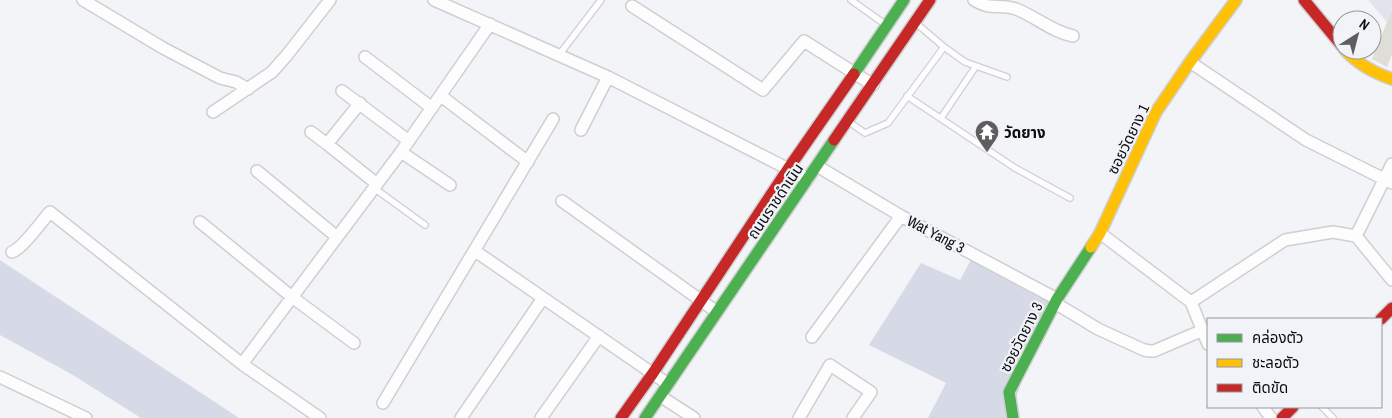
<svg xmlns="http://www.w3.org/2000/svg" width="1392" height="418" font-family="'Archivo Narrow','Noto Sans Thai',sans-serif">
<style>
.built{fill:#e2e4ed}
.green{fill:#d6dae6}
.building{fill:#dfddd8}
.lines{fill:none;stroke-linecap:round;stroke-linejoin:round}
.lane-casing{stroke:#cecfd1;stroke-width:8}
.street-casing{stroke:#cecfd1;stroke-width:14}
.fast-casing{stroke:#cecfd1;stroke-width:14}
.slow-casing{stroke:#cecfd1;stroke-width:14}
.jam-casing{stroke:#cecfd1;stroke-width:14}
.lane{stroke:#fdfdfe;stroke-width:5.5}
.street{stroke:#fdfdfe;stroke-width:11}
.fast{stroke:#4caf50;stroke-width:11}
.slow{stroke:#ffc107;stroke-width:11}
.jam{stroke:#c62828;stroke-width:11}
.labels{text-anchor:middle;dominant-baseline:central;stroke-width:4.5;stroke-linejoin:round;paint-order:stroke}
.poi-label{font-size:15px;font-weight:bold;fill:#0d0d0f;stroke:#f1f3f9;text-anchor:start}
.street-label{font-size:15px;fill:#0d0d0f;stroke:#f1f3f9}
</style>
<rect width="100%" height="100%" fill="#f3f4f7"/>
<path class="built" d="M1368,0H1392V9L1387,22Z"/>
<path class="green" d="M972,258L1050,300L1009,418H928L946,383L869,345L921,263L960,280Z
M0,260L239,418H141L73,375L0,335Z"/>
<path class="building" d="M1392,10V54L1387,67L1372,59Z"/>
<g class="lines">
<defs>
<path id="lane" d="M851,0L886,25
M917,24L944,47L965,62L1007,77
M559,55L601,0
M907,96L1015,168L1070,198
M941,118L976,66
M849,122L865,133L888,123L944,47
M374,188L425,225
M1322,407L1333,418"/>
<path id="street" d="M83,0L163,48L220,78L236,82L248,89
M434,0L608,77L808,179
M974,0C991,11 999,3 1016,9C1035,16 1052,32 1073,36
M632,6L763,90L804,41L873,85
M365,57L432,108
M1190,62L1306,140L1392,183
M342,91L409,141
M441,96L528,162
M213,112L272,72L287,55L330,0
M581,130L608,77
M311,132L327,144L377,184
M327,144L360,103
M401,152L450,185
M817,166L901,216L1057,299
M257,171L337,237
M562,201L717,312
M200,222L292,297L354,343
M1100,233L1191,302L1208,344
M1356,236L1392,280
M475,251L668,384
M12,252C23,248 41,222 50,212L242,364L320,418
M1191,302L1285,240L1333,232L1356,236L1392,164
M1055,303L1098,329L1144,350L1150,351H1154L1203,330
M812,337L901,216
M242,364L401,152L490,24
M0,377L86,418
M660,396L694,418
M383,403L553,119
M1263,407L1271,418
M461,418L543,298
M541,418L599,336
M799,418L830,365L871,392L853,418"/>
<path id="fast" d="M854,74L904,0
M645,418L834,140
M1013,418L1009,392L1057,299L1091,247"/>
<path id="slow" d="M1345,50C1358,64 1374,73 1392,79
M1091,247L1100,233L1156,112L1190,62L1236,0"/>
<path id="jam" d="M1304,0L1342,46
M834,140L930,0
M1381,319L1392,308
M621,418L653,373L788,169L854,74
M1282,418L1293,407"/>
</defs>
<use href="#lane" class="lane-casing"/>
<use href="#street" class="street-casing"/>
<use href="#fast" class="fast-casing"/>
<use href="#slow" class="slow-casing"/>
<use href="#jam" class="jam-casing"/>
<use href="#lane" class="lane"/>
<use href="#street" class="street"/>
<use href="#fast" class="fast"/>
<use href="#slow" class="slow"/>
<use href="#jam" class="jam"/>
</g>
<defs>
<symbol id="temple-pin" viewBox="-11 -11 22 30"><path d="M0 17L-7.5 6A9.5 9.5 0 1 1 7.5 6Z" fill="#5e5e60" stroke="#f1f3f9"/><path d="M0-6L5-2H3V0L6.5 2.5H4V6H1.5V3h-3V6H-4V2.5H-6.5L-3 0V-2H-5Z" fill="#fff"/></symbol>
</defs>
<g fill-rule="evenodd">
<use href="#temple-pin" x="973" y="118" width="28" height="38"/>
</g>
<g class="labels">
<g class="poi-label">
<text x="1004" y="132">วัดยาง</text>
</g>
<g class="street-label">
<text transform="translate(1128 139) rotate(-64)">ซอยวัดยาง 1</text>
<text transform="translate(775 201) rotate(-56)">ถนนราชดำเนิน</text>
<text transform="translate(936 234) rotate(28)">Wat Yang 3</text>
<text transform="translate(1021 337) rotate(-63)">ซอยวัดยาง 3</text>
</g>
</g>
<rect x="1207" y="318" width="175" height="90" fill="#f1f3f9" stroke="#96979b"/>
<rect x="1217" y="334" width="25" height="8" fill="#4caf50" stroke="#96979b"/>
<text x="1252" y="343" font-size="15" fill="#0d0d0f">คล่องตัว</text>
<rect x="1217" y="359" width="25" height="8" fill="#ffc107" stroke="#96979b"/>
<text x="1252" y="368" font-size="15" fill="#0d0d0f">ชะลอตัว</text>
<rect x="1217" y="384" width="25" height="8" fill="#c62828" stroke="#96979b"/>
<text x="1252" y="393" font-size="15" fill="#0d0d0f">ติดขัด</text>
<g transform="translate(1357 35) rotate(36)"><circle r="24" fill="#f1f3f9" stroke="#96979b"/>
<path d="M0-4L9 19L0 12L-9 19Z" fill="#5e5e60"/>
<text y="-8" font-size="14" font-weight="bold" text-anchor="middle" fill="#0d0d0f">N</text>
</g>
</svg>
